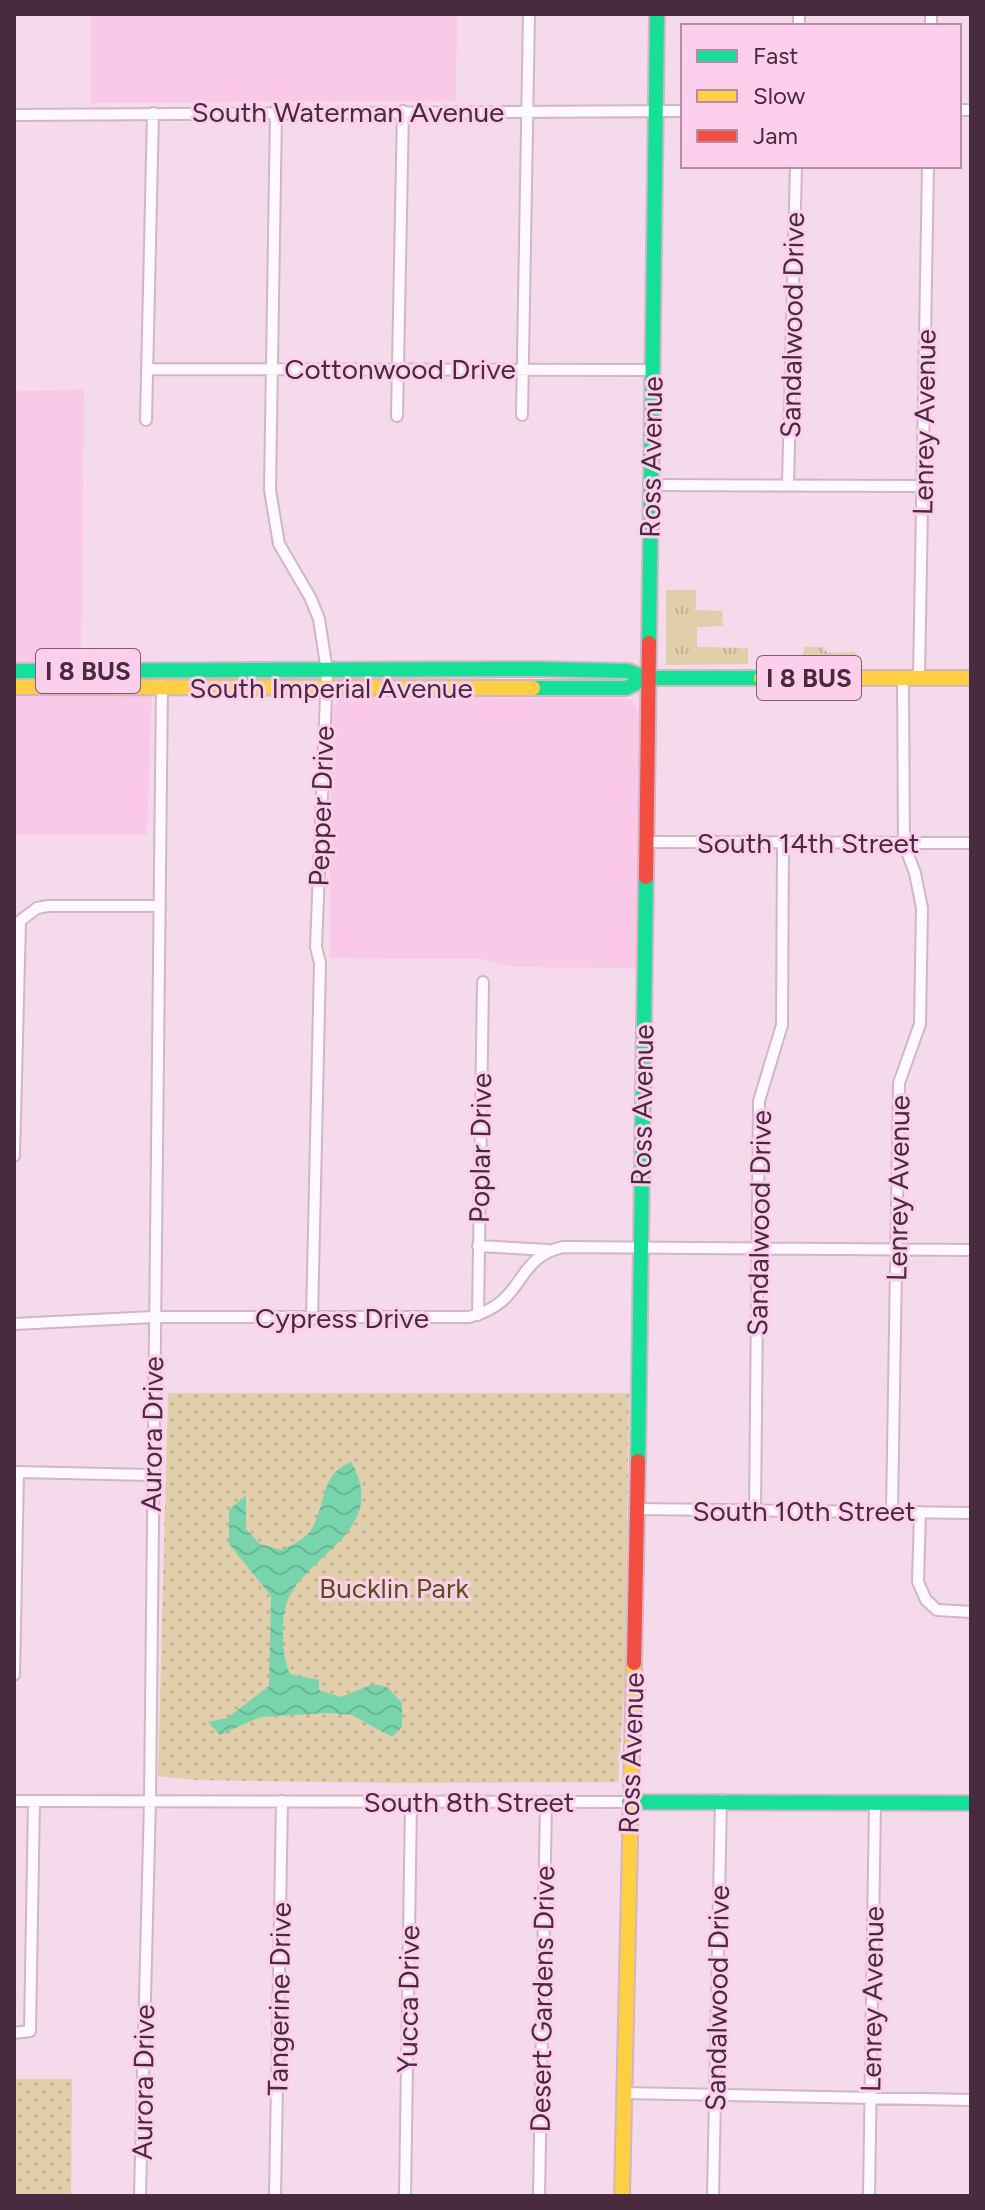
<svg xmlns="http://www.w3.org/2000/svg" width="985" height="2210" font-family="Figtree,sans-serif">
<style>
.built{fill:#fac9e8}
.grass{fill:url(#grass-tufts)}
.park{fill:url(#park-dots)}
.water{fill:url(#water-waves)}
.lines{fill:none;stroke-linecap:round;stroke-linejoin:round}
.street-casing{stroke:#d0b6c6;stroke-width:14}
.fast-casing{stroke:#d0b6c6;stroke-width:18}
.slow-casing{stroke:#d0b6c6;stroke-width:18}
.jam-casing{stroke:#d0b6c6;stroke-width:18}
.street{stroke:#fdf9fc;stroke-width:10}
.fast{stroke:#16e098;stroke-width:14}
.slow{stroke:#ffcf43;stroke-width:14}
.jam{stroke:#f24e42;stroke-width:14}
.labels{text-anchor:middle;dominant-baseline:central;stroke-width:6;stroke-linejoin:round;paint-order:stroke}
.shield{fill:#fecfed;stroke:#7f5c73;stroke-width:2}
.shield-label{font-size:26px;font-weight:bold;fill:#492b3f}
.street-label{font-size:28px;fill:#492b3f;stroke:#fecfed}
.park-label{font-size:28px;fill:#5a511b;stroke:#fecfed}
</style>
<defs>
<pattern id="grass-tufts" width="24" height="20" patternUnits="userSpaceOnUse" patternTransform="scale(2)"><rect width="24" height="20" fill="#e1ceab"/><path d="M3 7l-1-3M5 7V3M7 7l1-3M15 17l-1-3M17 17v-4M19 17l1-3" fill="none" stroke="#c3b194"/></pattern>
<pattern id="park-dots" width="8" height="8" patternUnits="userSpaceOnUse" patternTransform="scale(2)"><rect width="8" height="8" fill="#e1ceab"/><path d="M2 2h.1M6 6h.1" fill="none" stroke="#c3b194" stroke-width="1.8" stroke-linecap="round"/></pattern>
<pattern id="water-waves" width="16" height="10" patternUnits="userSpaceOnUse" patternTransform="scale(2)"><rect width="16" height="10" fill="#77d4ac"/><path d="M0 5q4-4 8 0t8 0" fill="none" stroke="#68b695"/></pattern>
</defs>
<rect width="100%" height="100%" fill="#f4daea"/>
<path class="built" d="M91,14H457L456,101L91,103Z
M84,390L81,661L153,663L147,835H14V391Z
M344,696L625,698L633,701L639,711V968L518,967L480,959L330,958L331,708Z"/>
<path class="grass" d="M666,590H696V610L722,611L723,626L697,627V647L748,648V664L666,665Z
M805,647H822L828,653L855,652L857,663L800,664Z"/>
<path class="park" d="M168,1393H629L625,1679L618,1782L399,1783L194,1780L158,1776Z
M14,2079H72L71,2196H14Z"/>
<path class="water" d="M351,1462C387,1525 321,1548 293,1590C284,1603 282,1622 283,1638C283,1650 285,1663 290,1674L319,1680V1690L341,1697L373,1684L387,1687L402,1703V1727L392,1737L352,1715L329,1713L260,1717L220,1735L208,1722L227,1718L269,1686L271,1596L229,1544V1510L246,1495V1529L260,1544L282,1550C293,1544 307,1539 313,1527C326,1502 321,1474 351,1462Z"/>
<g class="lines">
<defs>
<path id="street" d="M799,26V14
M931,26V14
M959,110H971
M276,112L270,490L279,544L310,597L319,619L327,671L316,947L320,963L312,1319
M14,115L683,111
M148,369L653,370
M522,415L529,14
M397,416L403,111
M146,420L153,113
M788,484L796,166
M650,485L923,486
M919,678L928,166
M645,842L971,843
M14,1156L20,921L37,908L48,906H160
M478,1246L548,1250
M478,1315L483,982
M14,1324L153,1317H469C527,1303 513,1258 563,1247L971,1250
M637,1509L971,1513
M755,1511L759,1101L782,1025L783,843
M892,1512L899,1083L920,1024L922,908L915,873L904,844L903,678
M920,1512L918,1582L926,1600L937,1610L971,1612
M14,1675L18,1472L151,1475
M14,1801L629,1802
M14,2033L30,2031L34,1801
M624,2093L971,2100
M140,2196L150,1800L162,685
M275,2196L282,1801
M405,2196L411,1802
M539,2196L546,1802
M713,2196L721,1800
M869,2196L875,1802"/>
<path id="fast" d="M649,643L657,14
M14,671L538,669L628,671L647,678H761
M533,688H626L647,678
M638,1461L646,877
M629,1802L971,1803"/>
<path id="slow" d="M761,678H971
M14,687L533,688
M622,2196L634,1663"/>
<path id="jam" d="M646,877L649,643
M634,1663L638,1461"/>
</defs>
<use href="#street" class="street-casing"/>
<use href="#fast" class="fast-casing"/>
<use href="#slow" class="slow-casing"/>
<use href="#jam" class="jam-casing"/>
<use href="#street" class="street"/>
<use href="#fast" class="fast"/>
<use href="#slow" class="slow"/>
<use href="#jam" class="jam"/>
</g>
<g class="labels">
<g class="shield">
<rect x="36" y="649" width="104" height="44" rx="6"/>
<rect x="757" y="656" width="104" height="44" rx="6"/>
</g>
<g class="shield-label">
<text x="88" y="671">I 8 BUS</text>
<text x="809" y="678">I 8 BUS</text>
</g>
<g class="street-label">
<text x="348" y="112">South Waterman Avenue</text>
<text transform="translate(792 325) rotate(-89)">Sandalwood Drive</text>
<text x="400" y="369">Cottonwood Drive</text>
<text transform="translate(924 422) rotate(-89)">Lenrey Avenue</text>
<text transform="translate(651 457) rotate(-89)">Ross Avenue</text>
<text x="331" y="688">South Imperial Avenue</text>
<text transform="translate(321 806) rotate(-88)">Pepper Drive</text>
<text x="808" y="843">South 14th Street</text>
<text transform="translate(642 1105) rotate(-89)">Ross Avenue</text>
<text transform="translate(480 1148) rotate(-89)">Poplar Drive</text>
<text transform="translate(898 1188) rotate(-89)">Lenrey Avenue</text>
<text transform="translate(759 1223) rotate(-89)">Sandalwood Drive</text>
<text x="342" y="1318">Cypress Drive</text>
<text transform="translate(152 1434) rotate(-89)">Aurora Drive</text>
<text x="804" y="1511">South 10th Street</text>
<text transform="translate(631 1753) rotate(-88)">Ross Avenue</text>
<text x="469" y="1802">South 8th Street</text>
<text transform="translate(717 1998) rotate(-89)">Sandalwood Drive</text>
<text transform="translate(279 1999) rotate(-89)">Tangerine Drive</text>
<text transform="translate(408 1999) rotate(-89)">Yucca Drive</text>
<text transform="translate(542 1999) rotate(-89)">Desert Gardens Drive</text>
<text transform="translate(872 1999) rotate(-89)">Lenrey Avenue</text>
<text transform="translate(143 2082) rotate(-89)">Aurora Drive</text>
</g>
<g class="park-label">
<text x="394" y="1588">Bucklin Park</text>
</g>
</g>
<rect width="985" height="2210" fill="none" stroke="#492b3f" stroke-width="32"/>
<rect x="681" y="24" width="280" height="144" fill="#fecfed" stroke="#b68da7" stroke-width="2"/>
<rect x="697" y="50" width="40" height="12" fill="#16e098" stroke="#b68da7" stroke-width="2"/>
<text x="753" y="64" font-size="24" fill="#492b3f">Fast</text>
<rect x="697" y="90" width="40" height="12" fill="#ffcf43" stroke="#b68da7" stroke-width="2"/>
<text x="753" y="104" font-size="24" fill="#492b3f">Slow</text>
<rect x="697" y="130" width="40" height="12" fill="#f24e42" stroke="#b68da7" stroke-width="2"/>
<text x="753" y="144" font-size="24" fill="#492b3f">Jam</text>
</svg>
